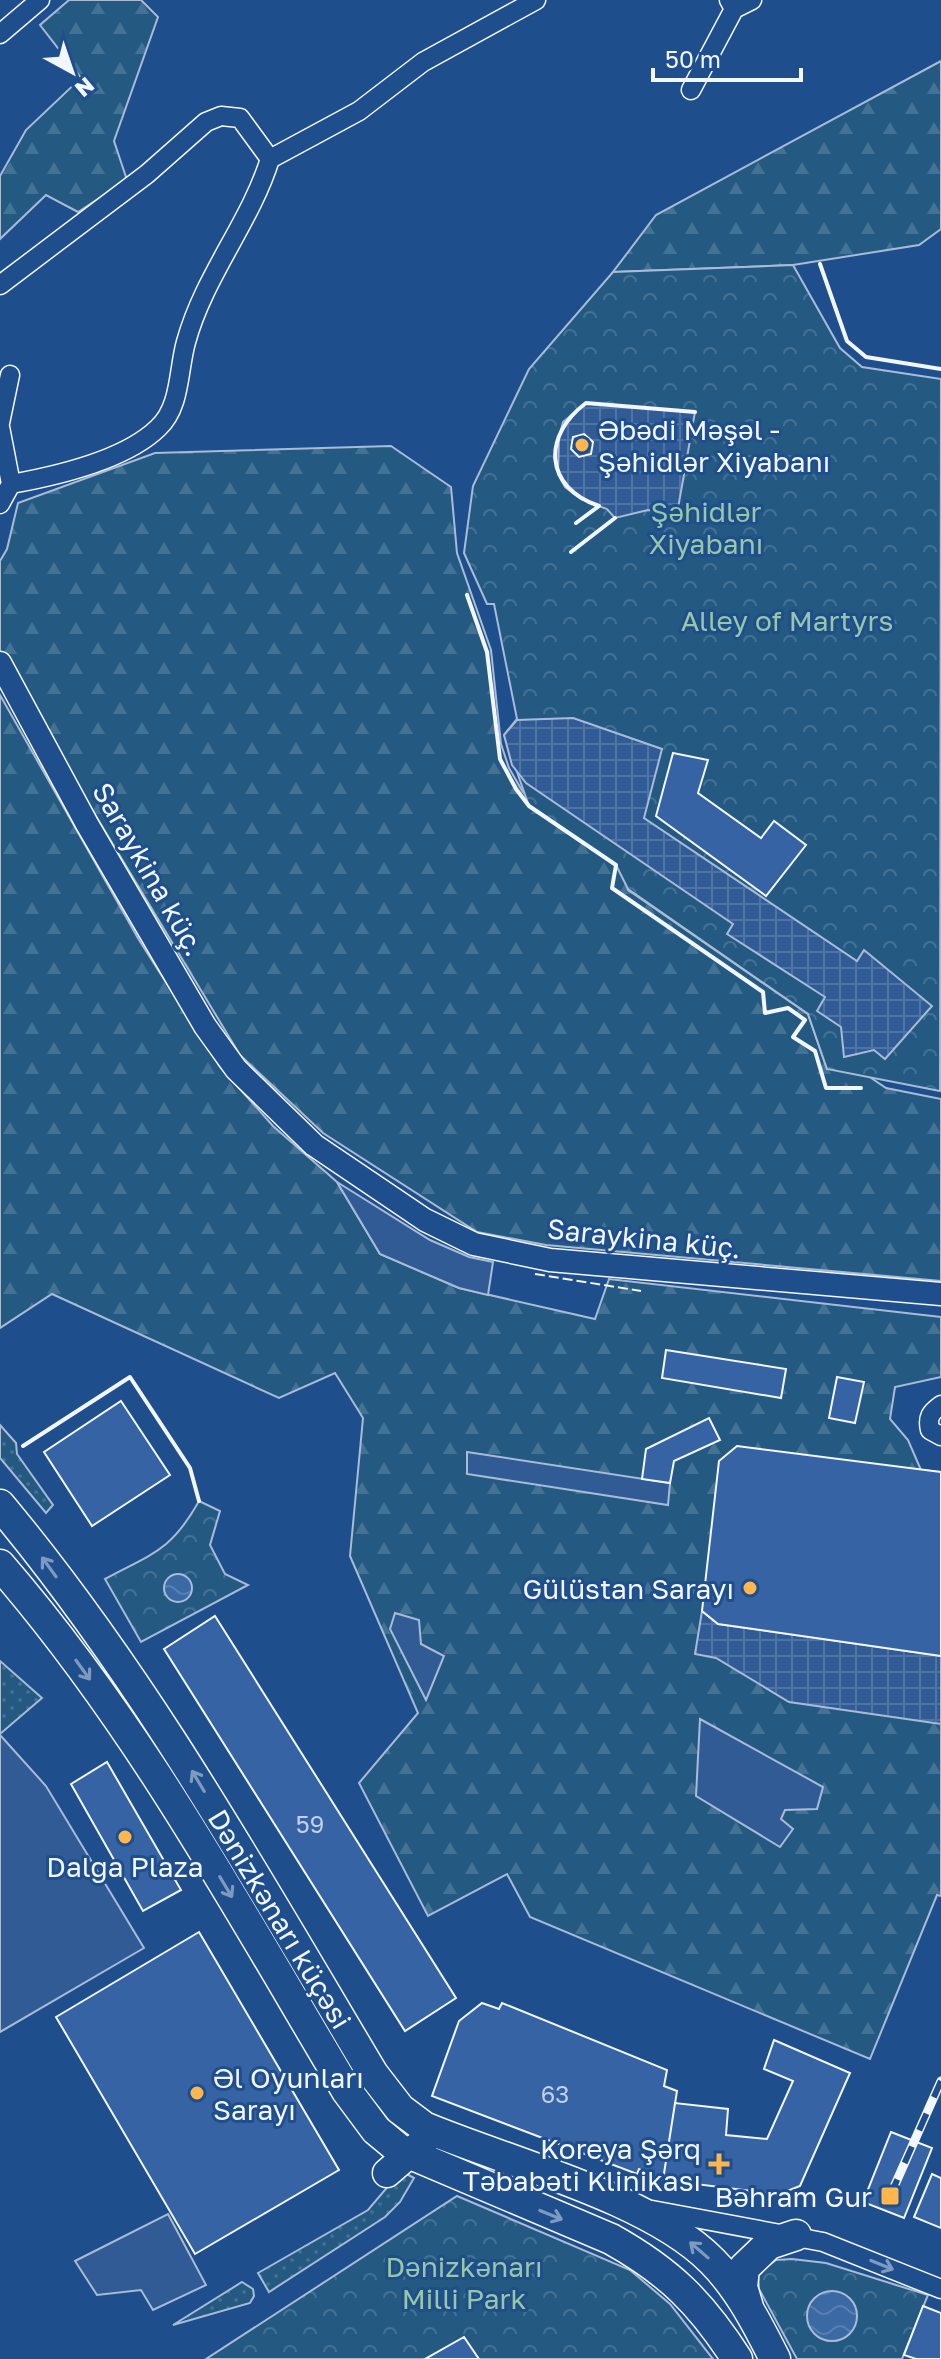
<svg xmlns="http://www.w3.org/2000/svg" width="941" height="2359" font-family="'Golos Text',sans-serif">
<style>
.grass{fill:url(#grass-dots);stroke:#a8bbd7;stroke-width:2}
.forest{fill:url(#forest-firs);stroke:#a8bbd7;stroke-width:2}
.park{fill:url(#park-crowns);stroke:#a8bbd7;stroke-width:2}
.parking{fill:#305b95;stroke:#a8bbd7;stroke-width:2}
.plaza{fill:url(#plaza-grid);stroke:#a8bbd7;stroke-width:2}
.water{fill:url(#water-waves);stroke:#a8bbd7;stroke-width:2}
.building{fill:#3563a3;stroke:#f2f6ff;stroke-width:2}
.lines{fill:none;stroke-linecap:round;stroke-linejoin:round}
.minor-casing{stroke:#f2f6ff;stroke-width:21}
.tertiary-casing{stroke:#f2f6ff;stroke-width:25}
.primary-casing{stroke:#f2f6ff;stroke-width:31}
.trunk-casing{stroke:#f2f6ff;stroke-width:33}
.minor{stroke:#1f4e8c;stroke-width:18}
.tertiary{stroke:#1f4e8c;stroke-width:22}
.primary{stroke:#1f4e8c;stroke-width:28}
.trunk{stroke:#1f4e8c;stroke-width:30}
.rail-casing{stroke:#f2f6ff;stroke-width:9}
.rail{stroke:#1f4e8c;stroke-width:6;stroke-dasharray:18;stroke-linecap:butt}
.fence{stroke:#f2f6ff;stroke-width:2;stroke-dasharray:10 4;stroke-linecap:butt}
.wall{stroke:#f2f6ff;stroke-width:4}
.oneway{stroke:#7e9ac0}
.poi-dot{fill:#ffb74d;stroke:#1f4e8c;stroke-width:3}
.labels{text-anchor:middle;dominant-baseline:central;stroke-width:6;stroke-linejoin:round;paint-order:stroke}
.number-label{font-size:24px;fill:#c3d1e8}
.poi-label{font-size:28px;fill:#f2f6ff;stroke:#1f4e8c;text-anchor:end}
.park-label{font-size:28px;fill:#97c8a6;stroke:#1f4e8c}
.street-label{font-size:28px;fill:#f2f6ff;stroke:#1f4e8c}
</style>
<defs>
<pattern id="grass-dots" width="8" height="8" patternUnits="userSpaceOnUse" patternTransform="scale(2)"><rect width="8" height="8" fill="#245a82"/><path d="M2 2h.1M6 6h.1" fill="none" stroke="#447295" stroke-width="1.8" stroke-linecap="round"/></pattern>
<pattern id="forest-firs" width="22" height="20" patternUnits="userSpaceOnUse" patternTransform="scale(2)"><rect width="22" height="20" fill="#245a82"/><path d="M5 1l3.5 6h-7zM16 11l3.5 6h-7z" fill="#447295"/></pattern>
<pattern id="park-crowns" width="20" height="18" patternUnits="userSpaceOnUse" patternTransform="scale(2)"><rect width="20" height="18" fill="#245a82"/><path d="M2 6a3 3 0 1 1 6 0M12 15a3 3 0 1 1 6 0" fill="none" stroke="#447295"/></pattern>
<pattern id="plaza-grid" width="8" height="8" patternUnits="userSpaceOnUse" patternTransform="scale(2)"><rect width="8" height="8" fill="#305b95"/><path d="M0 4h8M4 0v8" fill="none" stroke="#4e73a5"/></pattern>
<pattern id="water-waves" width="16" height="10" patternUnits="userSpaceOnUse" patternTransform="scale(2)"><rect width="16" height="10" fill="#3b69a3"/><path d="M0 5q4-4 8 0t8 0" fill="none" stroke="#587fb1"/></pattern>
</defs>
<rect width="100%" height="100%" fill="#1f4e8c"/>
<path class="grass" d="M0,1425L16,1443L17,1454L53,1505L46,1513L0,1458Z
M0,1661L42,1698L0,1734Z
M401,2171L414,2178L400,2202L385,2217L269,2292L258,2273L368,2210Z
M242,2282L253,2289L254,2296L250,2303L173,2325Z"/>
<path class="forest" d="M69,0H141L158,17L114,141L127,180L78,212L46,195L0,239V176L26,130L81,78L40,25Z
M941,61V229L919,245L793,265L613,272L656,215Z
M391,446L451,487L457,553L491,650L501,744L509,768L523,792L621,858L628,890L808,1014L827,1069H858L886,1088L941,1099V1281L546,1245L477,1232L323,1133L240,1055L0,657V561L7,549L18,503L155,453Z
M0,695L139,940L220,1067L273,1126L337,1182L380,1254L459,1288L595,1319L609,1279L941,1317V1377L895,1387L890,1419L908,1440L921,1470L941,1472V1896L937,1895L870,2059L530,1917L507,1874L428,1916L359,1783L418,1713L350,1556L363,1418L335,1373L279,1398L52,1294L0,1328Z"/>
<path class="park" d="M793,265L840,348L862,367L941,379L940,1091L827,1069L808,1014L628,889L616,865L529,806L504,735L517,719L494,604H487L464,553L473,486L529,369L613,272Z
M199,1501L220,1511L210,1545L225,1574L248,1585L141,1642L105,1579C153,1553 171,1551 199,1501Z
M457,2196L630,2270L670,2304L713,2359H206Z
M792,2259L826,2263L928,2295L902,2359H797L759,2289L758,2273L776,2260Z"/>
<path class="parking" d="M337,1182L430,1240L469,1257L493,1262L488,1295L459,1288L380,1254Z
M467,1452L670,1483L668,1505L467,1474Z
M395,1613L419,1620L421,1644L444,1656L426,1700L390,1629Z
M700,1719L823,1787L817,1809L785,1810L781,1819L793,1829L780,1847L696,1796Z
M0,1735L46,1786L144,1948L0,2032Z
M168,2214L206,2285L153,2310L141,2290L97,2295L75,2261Z"/>
<path class="plaza" d="M586,403L695,412L677,514L648,510L615,518L607,509L581,499L565,487L558,474L559,437L563,422Z
M573,718L662,749L644,818L857,961L864,950L932,1006L885,1059L874,1050L844,1057L841,1027L817,1011L825,997L727,934L733,924L526,783L512,765L504,735L517,720Z
M702,1611L718,1624L941,1656V1724L789,1702L716,1658L695,1654Z"/>
<path class="water" d="M164 1588a14 14 0 1 1 28 0a14 14 0 1 1-28 0Z
M807 2316a25 25 0 1 1 50 0a25 25 0 1 1-50 0Z"/>
<path class="building" d="M584,434L593,442L591,454L579,457L571,449L573,437Z
M673,753L708,760L698,793L761,838L774,821L806,845L766,896L656,816Z
M666,1350L786,1369L781,1398L662,1378Z
M837,1377L864,1382L855,1423L829,1418Z
M121,1401L170,1475L92,1526L44,1452Z
M709,1418L720,1440L674,1461L670,1483L642,1479L646,1449Z
M737,1446L941,1472V1656L718,1624L702,1611L719,1461Z
M215,1616L456,1998L405,2031L164,1649Z
M107,1762L181,1890L143,1911L71,1784Z
M199,1932L339,2170L195,2254L56,2017Z
M482,2003L499,2009L502,2003L667,2070L664,2086L677,2091L663,2180L639,2169L637,2174L432,2096L459,2021Z
M774,2040L850,2073L800,2186L782,2193H768L663,2180L675,2103L728,2109L726,2135L767,2139L793,2081L764,2069Z
M891,2132L932,2148L904,2218L863,2202Z
M932,2174L941,2178V2228L914,2217Z
M923,2306L941,2313V2359H916L904,2355Z
M464,2337L479,2359H425Z"/>
<g class="lines">
<defs>
<path id="minor" d="M729,0L734,9L752,0
M0,34L40,0
M691,90L734,9
M0,285L147,174L206,122L221,116L240,118L270,159
M0,423L10,375
M0,427L11,484
M0,504L11,484C56,476 125,460 158,428C181,407 178,370 186,342C204,276 250,223 270,159L359,111L423,62L536,0
M941,1405C931,1412 927,1417 930,1430L941,1436
M652,2210L823,2242L941,2289"/>
<path id="tertiary" d="M0,663L87,824L205,1026L236,1069L314,1145L425,1220L474,1244L550,1260L941,1294"/>
<path id="primary" d="M387,2173L425,2140"/>
<path id="trunk" d="M0,1505C146,1680 257,1880 373,2074L400,2109L424,2127C507,2162 650,2198 712,2261C739,2288 758,2325 775,2359
M0,1565C138,1724 239,1910 347,2091L376,2130L399,2149L611,2239C670,2272 701,2303 737,2359
M748,2307L742,2287L744,2268L769,2244L796,2235"/>
</defs>
<use href="#minor" class="minor-casing"/>
<use href="#tertiary" class="tertiary-casing"/>
<use href="#primary" class="primary-casing"/>
<use href="#trunk" class="trunk-casing"/>
<use href="#minor" class="minor"/>
<use href="#tertiary" class="tertiary"/>
<use href="#primary" class="primary"/>
<use href="#trunk" class="trunk"/>
<defs>
<path id="rail" d="M890,2196L941,2081"/>
</defs>
<use href="#rail" class="rail-casing"/>
<use href="#rail" class="rail"/>
<path class="fence" d="M535,1274L641,1291"/>
<path class="wall" d="M820,264L847,341L866,357L941,369
M576,523L599,506C544,487 542,436 586,403L695,412
M571,552L615,518
M467,595L487,652L500,759L516,789L529,806L616,865L612,888L763,992L765,1013L788,1008L805,1020L793,1037L815,1051L826,1088H861
M23,1446L130,1377L190,1468L199,1501"/>
</g>
<defs><path id="oneway-shaft" d="M-6 0H5M1.5-3L5.5 0L1.5 3" fill="none" stroke-width="1.6" stroke-linecap="round" stroke-linejoin="round" transform="scale(2)"/></defs>
<g class="oneway">
<use href="#oneway-shaft" transform="translate(49 1567) rotate(-126)"/>
<use href="#oneway-shaft" transform="translate(83 1670) rotate(54)"/>
<use href="#oneway-shaft" transform="translate(198 1781) rotate(-121)"/>
<use href="#oneway-shaft" transform="translate(226 1887) rotate(59)"/>
<use href="#oneway-shaft" transform="translate(551 2215) rotate(22)"/>
<use href="#oneway-shaft" transform="translate(699 2250) rotate(-139)"/>
<use href="#oneway-shaft" transform="translate(882 2265) rotate(22)"/>
</g>
<g class="poi-dot">
<circle cx="582" cy="445" r="8"/>
<circle cx="750" cy="1588" r="8"/>
<circle cx="125" cy="1837" r="8"/>
<circle cx="197" cy="2093" r="8"/>
<path d="M715 2152h8v8h8v8h-8v8h-8v-8h-8v-8h8z"/>
<rect x="880" y="2186" width="20" height="20" rx="4"/>
</g>
<g class="labels">
<g class="number-label">
<text x="310" y="1823">59</text>
<text x="555" y="2093">63</text>
</g>
<g class="poi-label">
<text x="598" y="429" text-anchor="start">Əbədi Məşəl -<tspan x="598" dy="32">Şəhidlər Xiyabanı</tspan></text>
<text x="734" y="1588">Gülüstan Sarayı</text>
<text x="125" y="1866" text-anchor="middle">Dalğa Plaza</text>
<text x="213" y="2077" text-anchor="start">Əl Oyunları<tspan x="213" dy="32">Sarayı</tspan></text>
<text x="701" y="2148">Koreya Şərq<tspan x="701" dy="32">Təbabəti Klinikası</tspan></text>
<text x="872" y="2196">Bəhram Gur</text>
</g>
<g class="park-label">
<text x="706" y="511">Şəhidlər<tspan x="706" dy="32">Xiyabanı</tspan></text>
<text x="787" y="620">Alley of Martyrs</text>
<text x="464" y="2266">Dənizkənarı<tspan x="464" dy="32">Milli Park</tspan></text>
</g>
<g class="street-label">
<text transform="translate(149 869) rotate(60)">Saraykina küç.</text>
<text transform="translate(644 1238) rotate(6)">Saraykina küç.</text>
<text transform="translate(280 1919) rotate(59)">Dənizkənarı küçəsi</text>
</g>
</g>
<g transform="translate(72 72) rotate(140)" stroke="#1f4e8c" stroke-width="6" paint-order="stroke">
<path d="M0-6L14 30L0 20L-14 30Z" fill="#f2f6ff"/>
<text y="-12" font-size="22" font-weight="bold" text-anchor="middle" fill="#f2f6ff">N</text>
</g>
<path d="M653 68v12h148v-12" fill="none" stroke="#f2f6ff" stroke-width="4"/>
<text x="665" y="68" font-size="24" fill="#f2f6ff" stroke="#1f4e8c" stroke-width="6" paint-order="stroke">50 m</text>
</svg>
